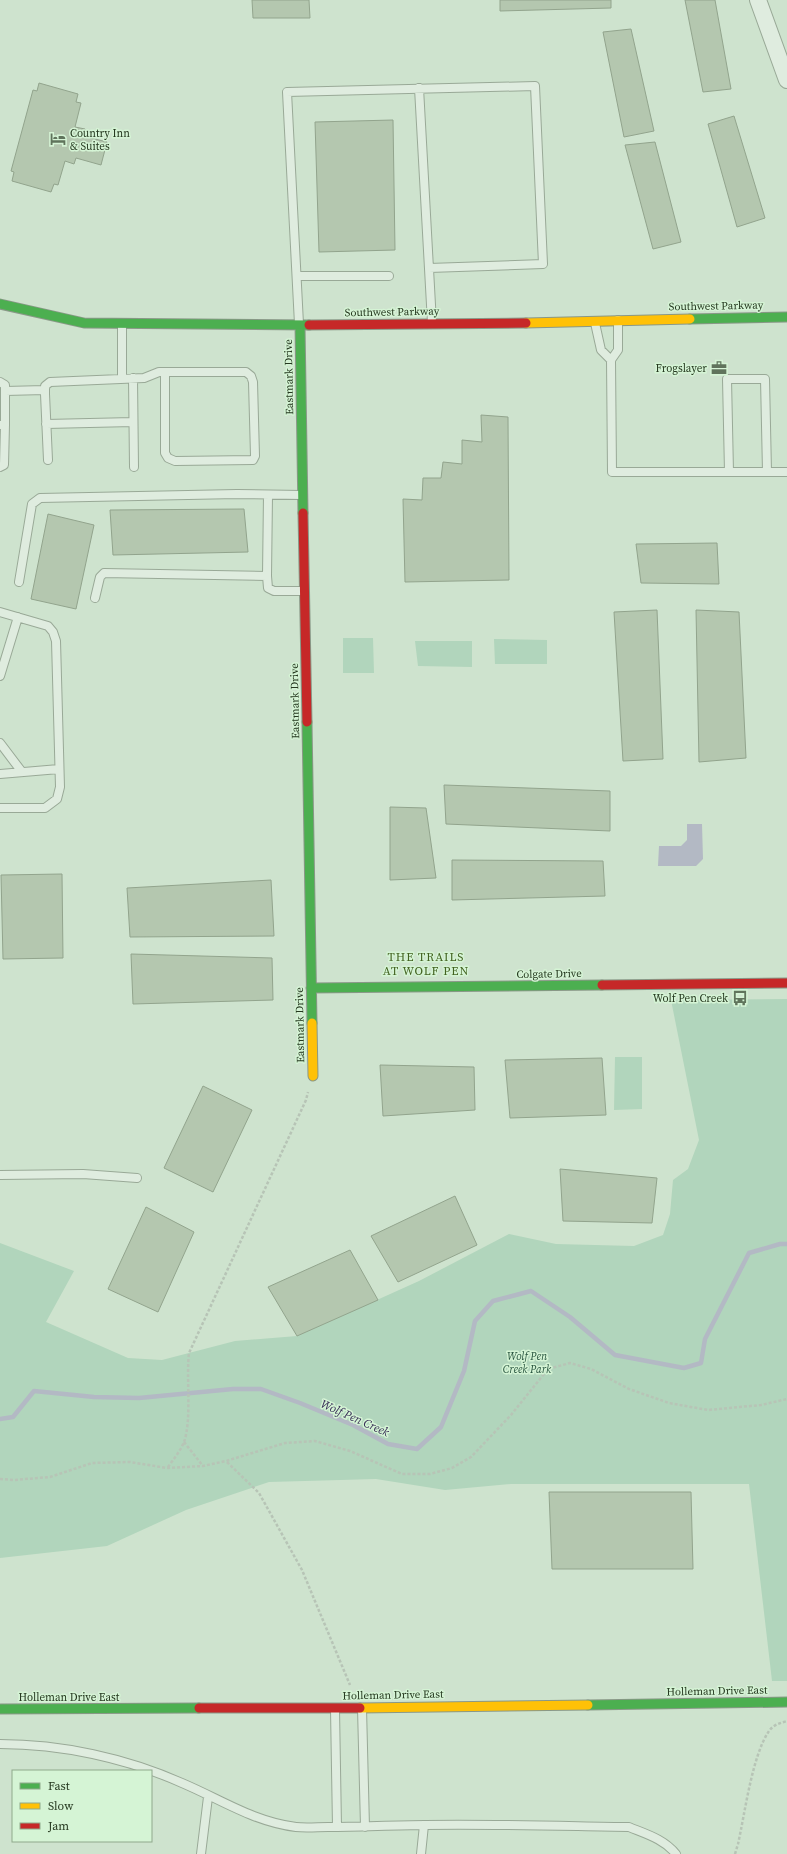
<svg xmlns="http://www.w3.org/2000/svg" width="787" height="1854" font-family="'Source Serif 4',serif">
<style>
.green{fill:#b1d5bc}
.water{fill:#b3b9c4}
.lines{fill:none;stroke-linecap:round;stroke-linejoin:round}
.stream{stroke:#b3b9c4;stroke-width:4.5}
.building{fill:#b4c7af;stroke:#92a48d}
.lane-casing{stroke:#99a997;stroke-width:10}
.street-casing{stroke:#99a997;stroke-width:18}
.fast-casing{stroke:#899887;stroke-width:11}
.slow-casing{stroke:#899887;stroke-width:11}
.jam-casing{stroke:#899887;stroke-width:11}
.path{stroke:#b7c4b6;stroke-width:2.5;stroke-dasharray:3 2;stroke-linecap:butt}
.lane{stroke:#dfecdf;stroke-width:8}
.street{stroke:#dfecdf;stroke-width:16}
.fast{stroke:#4caf50;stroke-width:9}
.slow{stroke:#ffc107;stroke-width:9}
.jam{stroke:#c62828;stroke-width:9}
.labels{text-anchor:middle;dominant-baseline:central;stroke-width:3;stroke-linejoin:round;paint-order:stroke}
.poi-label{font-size:11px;fill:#25381f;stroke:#d5f4d5;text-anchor:end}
.street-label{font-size:11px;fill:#25381f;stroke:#d5f4d5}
.park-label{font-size:11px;font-style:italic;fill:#27533e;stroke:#d5f4d5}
.neighbourhood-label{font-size:12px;letter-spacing:1px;fill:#426220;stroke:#d5f4d5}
.water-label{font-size:12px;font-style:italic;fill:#382f57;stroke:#d5f4d5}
</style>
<rect width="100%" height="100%" fill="#cee3ce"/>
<path class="green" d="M343,638H373L374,673H343Z
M494,639L547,640V664H495Z
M415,641H472V667L418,666Z
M787,999V1681H772L749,1484H511L445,1490L376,1479L269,1482L186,1510L107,1546L0,1558V1243L74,1271L46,1322L128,1358L162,1360L235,1341L297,1336L419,1281L509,1234L556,1244L634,1246L663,1235L670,1214L673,1180L688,1169L699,1140L671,1000Z
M615,1057H642V1109L614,1110Z"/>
<path class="water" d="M687,824H702L703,859L696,866H658L659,846H681L687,840Z"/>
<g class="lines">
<path class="stream" d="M0,1419L13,1417L34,1391L94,1397L139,1398L233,1389H261L300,1403L353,1425L388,1444L417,1449L441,1427L464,1371L475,1321L493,1301L531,1291L570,1317L615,1355L684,1368L701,1363L705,1339L749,1253L780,1244H787"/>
</g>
<path class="building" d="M252,0H309L310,18H253Z
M500,0H611V8L500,11Z
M685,0H715L731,89L703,92Z
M631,29L654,131L624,137L603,32Z
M39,83L78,94L76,102L81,103L75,127L85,129L83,136L107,142L101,165L76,158L74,164L65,161L58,185L54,184L51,192L12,181L14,172L11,171L33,90L37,91Z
M734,116L765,218L737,227L708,124Z
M393,120L395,250L319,252L315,122Z
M655,142L681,242L653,249L625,145Z
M481,415L508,417L509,580L405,582L403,499L422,500L423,478H441L443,462L462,464V440L482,442Z
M244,509L248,552L113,555L110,510Z
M48,514L94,525L76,609L31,599Z
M717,543L719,584L641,583L636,544Z
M657,610L663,759L623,761L614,612Z
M696,610L739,612L746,758L699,762Z
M444,785L610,791V831L446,824Z
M390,807L426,808L436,878L390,880Z
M452,860L603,861L605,896L452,900Z
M62,874L63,958L3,959L1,875Z
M271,880L274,936L130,937L127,888Z
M131,954L272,958L273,1000L133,1004Z
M602,1058L606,1115L510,1118L505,1060Z
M380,1065L474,1067L475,1110L383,1116Z
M203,1086L252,1110L213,1192L164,1168Z
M560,1169L657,1178L652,1223L563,1221Z
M455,1196L477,1245L398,1282L371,1236Z
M146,1207L194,1232L158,1312L108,1289Z
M350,1250L378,1300L297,1336L268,1287Z
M549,1492H691L693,1569H552Z"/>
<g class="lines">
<defs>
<path id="lane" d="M419,88L432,323
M297,276H389
M618,320V350L611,360L612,472H787
M595,323L601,350L611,360
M122,324V379
M299,324L287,92L535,86L543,264L429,268
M133,378L134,467
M0,382L5,385V391L45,390
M46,424L133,422
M1,425H5V391
M48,460L45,394V386L50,382L144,378L159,372H246L251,376L253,382L255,456L253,460L175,461L168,458L165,453V372
M0,467L4,465L5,425
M729,472L727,379H765L767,472
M267,576L268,495
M19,582L32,504L40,498L237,494L302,495
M95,598L100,577L104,573L267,576L268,588L274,591H304
M0,612L48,626L53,632L56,641L60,787L57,799L45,808H0
M0,676L18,617
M0,743L22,772
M0,774L59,769
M0,1175L83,1174L137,1178
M362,1708L365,1827
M335,1709L337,1827
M0,1744C61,1744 126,1758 182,1783C220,1799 254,1822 296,1827C306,1828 318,1827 328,1827C361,1827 393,1825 425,1825C493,1824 561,1826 629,1827C646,1834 664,1839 676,1854
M201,1854L208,1797
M421,1854L424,1825"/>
<path id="street" d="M758,0L787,80"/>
<path id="fast" d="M0,304L84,323L309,325
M690,319L787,317
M300,325L303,513
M307,722L312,1023
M311,988L602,985
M588,1705L787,1702
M0,1709L199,1708"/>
<path id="slow" d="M526,323L690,319
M312,1023L313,1076
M360,1708L588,1705"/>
<path id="jam" d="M309,325L526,323
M303,513L307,722
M602,985L787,983
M199,1708H360"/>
</defs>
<use href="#lane" class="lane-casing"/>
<use href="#street" class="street-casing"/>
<use href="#fast" class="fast-casing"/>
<use href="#slow" class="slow-casing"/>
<use href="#jam" class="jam-casing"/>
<path class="path" d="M184,1442L203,1466
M227,1462L259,1493L302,1570L350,1685
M168,1467C173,1460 181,1450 184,1442C192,1419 186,1379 189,1353L306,1100L308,1092
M0,1479L14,1480L50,1477L92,1463L130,1462L167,1468L203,1466L226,1461L285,1443L315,1441L350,1451L402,1474H430L452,1468L471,1457L511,1415L548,1369L570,1363L591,1369L629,1389L669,1403L708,1410L761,1405L787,1399
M735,1854L738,1844C745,1813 752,1756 769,1731C773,1725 780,1723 787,1721"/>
<use href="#lane" class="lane"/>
<use href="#street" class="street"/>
<use href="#fast" class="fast"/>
<use href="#slow" class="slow"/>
<use href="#jam" class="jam"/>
</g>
<defs>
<symbol id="hotel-bare" viewBox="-9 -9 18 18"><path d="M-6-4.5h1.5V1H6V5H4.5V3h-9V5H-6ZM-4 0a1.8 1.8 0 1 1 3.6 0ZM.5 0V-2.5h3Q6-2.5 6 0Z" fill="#60745c" stroke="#d5f4d5" stroke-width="2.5" paint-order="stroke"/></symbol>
<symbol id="office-bare" viewBox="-9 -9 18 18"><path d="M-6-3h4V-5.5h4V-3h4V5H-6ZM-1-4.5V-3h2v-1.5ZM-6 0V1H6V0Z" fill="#60745c" stroke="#d5f4d5" stroke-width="2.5" paint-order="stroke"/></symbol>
<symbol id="bus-bare" viewBox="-9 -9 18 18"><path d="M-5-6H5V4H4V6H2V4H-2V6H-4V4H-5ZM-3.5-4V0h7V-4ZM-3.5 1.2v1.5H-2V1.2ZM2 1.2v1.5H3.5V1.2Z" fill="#60745c" stroke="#d5f4d5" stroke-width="2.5" paint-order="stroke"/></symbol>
</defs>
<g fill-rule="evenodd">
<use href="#hotel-bare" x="47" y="128" width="22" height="22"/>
<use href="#office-bare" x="708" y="357" width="22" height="22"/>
<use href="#bus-bare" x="729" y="987" width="22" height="22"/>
</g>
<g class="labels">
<g class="poi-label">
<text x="70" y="133" text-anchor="start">Country Inn<tspan x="70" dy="13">&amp; Suites</tspan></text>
<text x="707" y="368">Frogslayer</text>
<text x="728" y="998">Wolf Pen Creek</text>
</g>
<g class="street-label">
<text transform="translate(716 306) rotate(-1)">Southwest Parkway</text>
<text transform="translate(392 312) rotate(-1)">Southwest Parkway</text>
<text transform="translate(289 377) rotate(-91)">Eastmark Drive</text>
<text transform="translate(295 701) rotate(-91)">Eastmark Drive</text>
<text transform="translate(549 974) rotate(-1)">Colgate Drive</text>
<text transform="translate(300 1025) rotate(-91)">Eastmark Drive</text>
<text transform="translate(717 1691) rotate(-1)">Holleman Drive East</text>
<text transform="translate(393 1695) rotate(-1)">Holleman Drive East</text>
<text x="69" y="1697">Holleman Drive East</text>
</g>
<g class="park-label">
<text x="527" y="1356">Wolf Pen<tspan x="527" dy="13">Creek Park</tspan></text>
</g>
<g class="neighbourhood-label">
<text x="426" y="957">THE TRAILS<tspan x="426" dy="14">AT WOLF PEN</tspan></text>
</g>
<g class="water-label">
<text transform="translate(355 1418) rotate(24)">Wolf Pen Creek</text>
</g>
</g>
<rect x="12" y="1770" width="140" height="72" fill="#d5f4d5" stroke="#8fa98c"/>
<rect x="20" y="1783" width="20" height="6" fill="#4caf50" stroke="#8fa98c"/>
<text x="48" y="1790" font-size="12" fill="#25381f">Fast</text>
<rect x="20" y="1803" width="20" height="6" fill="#ffc107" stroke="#8fa98c"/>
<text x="48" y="1810" font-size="12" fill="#25381f">Slow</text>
<rect x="20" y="1823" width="20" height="6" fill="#c62828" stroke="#8fa98c"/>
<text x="48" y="1830" font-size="12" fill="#25381f">Jam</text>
</svg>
